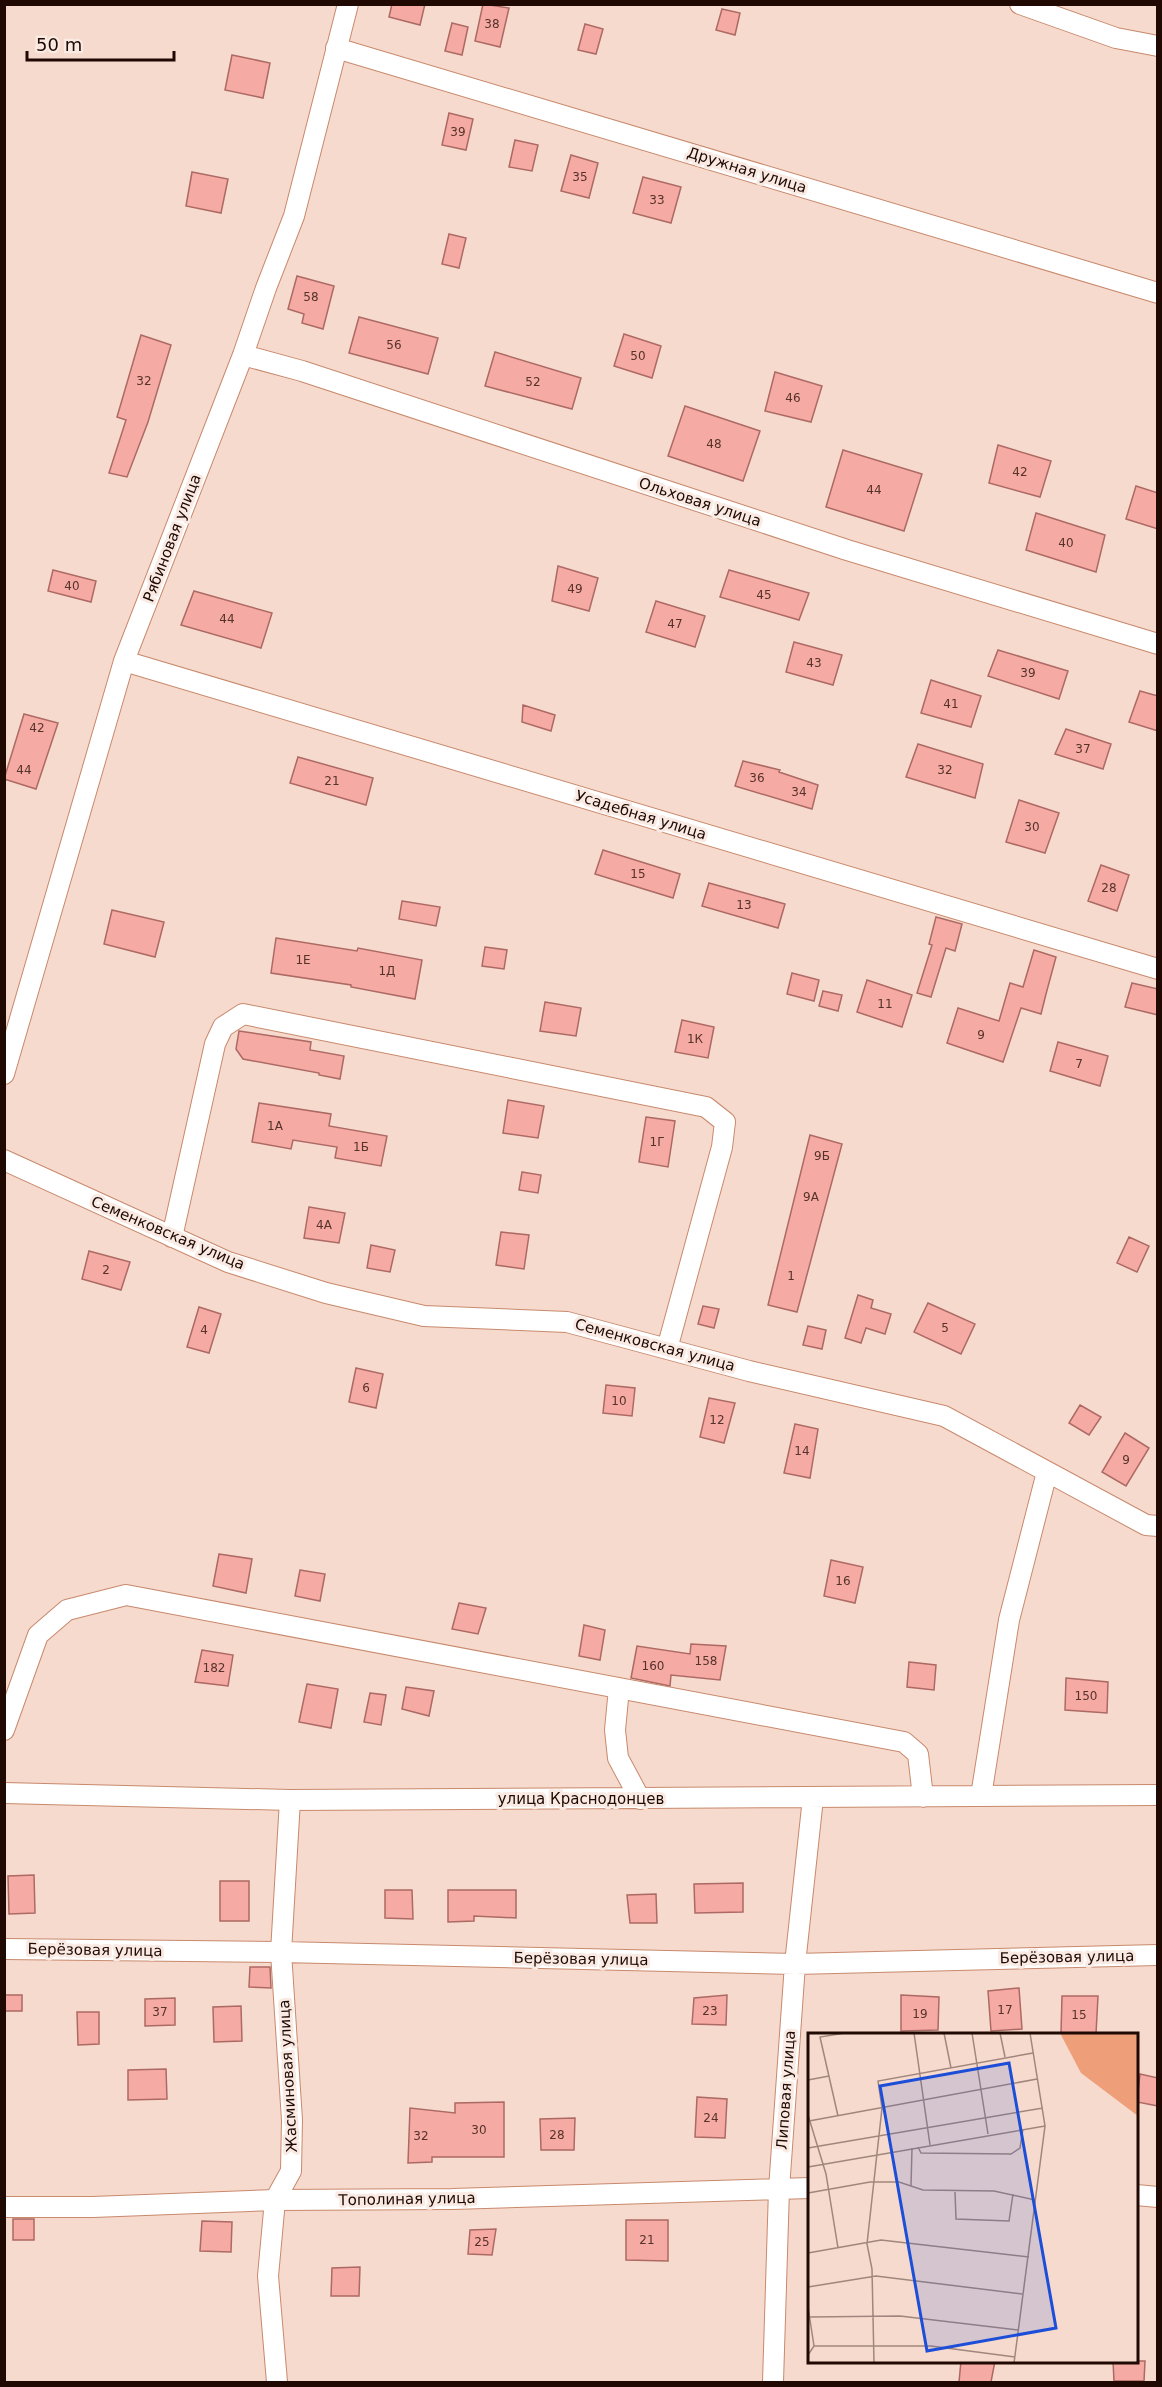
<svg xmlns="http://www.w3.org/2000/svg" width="1162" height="2387" font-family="'DejaVu Sans',sans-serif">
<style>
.building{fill:#f5aba4;stroke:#ad6963;stroke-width:1.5}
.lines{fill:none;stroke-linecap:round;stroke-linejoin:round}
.street-casing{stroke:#c8896c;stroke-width:22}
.street{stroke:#fff;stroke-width:20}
.labels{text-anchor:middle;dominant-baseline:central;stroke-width:6;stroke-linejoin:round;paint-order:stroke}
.number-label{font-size:12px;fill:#55322a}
.street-label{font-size:15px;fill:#200902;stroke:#f9ebe4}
.inset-road{fill:none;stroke:#a0867c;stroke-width:1.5}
.view{fill:#1d4ed8;fill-opacity:0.15;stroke:#1d4ed8;stroke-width:3}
.inset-edge{fill:none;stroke:#200902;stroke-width:3}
</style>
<rect width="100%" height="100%" fill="#f6dace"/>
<path class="building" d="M392,4H425L420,25L389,17Z
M483,4L509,8L500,47L475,41Z
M722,9L740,13L735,35L716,30Z
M452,23L468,27L462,55L445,51Z
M585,24L603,29L596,54L578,50Z
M232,55L270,63L263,98L225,90Z
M449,113L473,119L466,150L442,145Z
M515,140L538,145L532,171L509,167Z
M571,155L598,163L589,198L561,191Z
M192,172L228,179L221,213L186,206Z
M643,177L681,187L671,223L633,213Z
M449,234L466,238L459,268L442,264Z
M297,276L334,286L323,329L302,323L304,314L288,309Z
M359,317L438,338L428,374L349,353Z
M624,334L661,346L652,378L614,366Z
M141,335L171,345L148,422L127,477L109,473L126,420L117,417Z
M495,352L581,378L572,409L485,386Z
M775,372L822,386L811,422L765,411Z
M685,406L760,431L743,481L668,456Z
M998,445L1051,461L1040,497L989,483Z
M843,450L922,474L904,531L826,507Z
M1136,486L1158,493V529L1126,519Z
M1036,513L1105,535L1096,572L1026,550Z
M558,566L598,578L589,611L552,601Z
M53,570L96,581L91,602L48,591Z
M729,570L809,593L799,620L720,597Z
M194,591L272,613L261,648L181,625Z
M656,601L705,616L695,647L646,632Z
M794,642L842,655L833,685L786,672Z
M998,650L1068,671L1059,699L988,676Z
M931,680L981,696L971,727L921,713Z
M1140,691L1158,696V731L1129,722Z
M523,705L555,715L551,731L522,722Z
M24,714L58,723L36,789L4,779Z
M1066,729L1111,744L1103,769L1055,754Z
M918,744L983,764L975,798L906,777Z
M298,757L373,778L366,805L290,783Z
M743,761L780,770L779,772L818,785L812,809L735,786Z
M1019,800L1059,813L1045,853L1006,842Z
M603,850L680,874L673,898L595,874Z
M1101,865L1129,875L1117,911L1088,901Z
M709,883L785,904L778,928L702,906Z
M402,901L440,907L436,926L399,919Z
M112,910L164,922L155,957L104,944Z
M936,917L962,924L955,951L946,948L931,997L917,993L932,945L929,944Z
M276,938L357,951L358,948L422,960L415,999L351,987V985L271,973Z
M485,947L507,950L504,969L482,966Z
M1034,950L1056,957L1046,994L1041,1014L1021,1008L1003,1062L947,1043L958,1008L999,1021L1010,983L1023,987Z
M792,973L819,980L814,1001L787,994Z
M867,980L912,995L902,1027L857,1012Z
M1132,983L1158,989V1015L1125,1007Z
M823,991L842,995L838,1011L819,1006Z
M545,1002L581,1008L576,1036L540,1031Z
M682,1020L714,1027L708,1058L675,1052Z
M239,1031L311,1042L310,1050L344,1056L340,1079L319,1075V1073L243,1059L236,1049Z
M1058,1042L1108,1056L1100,1086L1050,1071Z
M508,1100L544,1106L538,1138L503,1133Z
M259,1103L331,1114L329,1126L387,1136L381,1166L335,1158L337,1147L293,1140L291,1149L252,1142Z
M646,1117L675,1121L668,1167L639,1162Z
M810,1135L842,1144L797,1312L768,1305Z
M522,1172L541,1175L538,1193L519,1190Z
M309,1207L345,1213L339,1243L304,1238Z
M501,1232L529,1235L524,1269L496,1265Z
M1129,1237L1149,1246L1137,1272L1117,1263Z
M371,1245L395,1250L390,1272L367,1268Z
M89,1251L130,1262L121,1290L82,1279Z
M858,1295L873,1300L871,1308L891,1314L885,1334L866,1328L861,1343L845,1338Z
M928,1303L975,1324L961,1354L914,1332Z
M703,1306L719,1309L714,1328L698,1324Z
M199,1307L221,1314L209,1353L187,1347Z
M808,1326L826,1330L822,1349L803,1345Z
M356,1368L383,1374L376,1408L349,1402Z
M606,1385L635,1388L632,1416L603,1413Z
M709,1398L735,1403L724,1443L700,1437Z
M1080,1405L1101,1417L1089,1435L1069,1423Z
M795,1424L818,1429L810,1478L784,1473Z
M1125,1433L1149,1448L1126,1486L1102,1472Z
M219,1554L252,1559L246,1593L213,1586Z
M831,1560L863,1567L855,1603L824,1596Z
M300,1570L325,1574L320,1601L295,1596Z
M459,1603L486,1608L478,1634L452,1629Z
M584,1625L605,1630L600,1660L579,1656Z
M691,1644L726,1646L720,1680L671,1675L670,1686L631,1678L637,1646L690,1654Z
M202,1650L233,1655L228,1686L195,1682Z
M909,1662L936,1665L934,1690L907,1687Z
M1066,1678L1108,1682L1107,1713L1065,1710Z
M307,1684L338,1689L331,1728L299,1722Z
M406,1687L434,1691L429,1716L402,1709Z
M370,1693L386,1695L381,1725L364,1722Z
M34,1875L35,1913L9,1914L8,1876Z
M220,1881H249V1921H220Z
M743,1883V1912L695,1913L694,1884Z
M385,1890H412L413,1919L385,1918Z
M448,1890H516V1918L474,1916V1921L448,1922Z
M656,1894L657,1923H630L627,1895Z
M250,1967H270L271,1988L249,1987Z
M1019,1988L1022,2029L991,2031L988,1991Z
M4,1995H22V2011H4Z
M727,1995L726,2025L692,2024L694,1998Z
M901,1995L939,1997L938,2030L901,2031Z
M1062,1996H1098L1096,2034L1061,2033Z
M175,1998V2025L145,2026V1999Z
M241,2006L242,2041L214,2042L213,2007Z
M77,2012H99V2044L78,2045Z
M166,2069L167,2099L128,2100V2070Z
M1140,2074L1158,2078V2106L1137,2102Z
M697,2097L727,2099L725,2138L695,2137Z
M504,2102V2157H432V2162L408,2163L410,2108L455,2113V2103Z
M575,2118L574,2150H541L540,2119Z
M13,2219H34V2240H13Z
M626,2220H668V2261L626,2260Z
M202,2221L232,2222L231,2252L200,2251Z
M496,2229L492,2255L468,2254L470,2230Z
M360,2267L359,2296H331L332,2268Z
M961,2361H995L991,2382H959Z
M1113,2361H1145L1144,2381H1114Z"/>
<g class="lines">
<defs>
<path id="street" d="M1020,4L1116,38L1158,46
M336,48L1158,293
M243,355L302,371L847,550L1158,644
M124,661L1158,969
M4,1074L124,661L243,355L266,288L294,216L348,4
M4,1160L228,1262L326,1293L424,1316L567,1322L749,1371L944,1416L1146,1525L1158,1526
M172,1237L215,1044L223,1027L243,1014L706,1107L725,1122L722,1147L667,1349
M619,1688L615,1730L618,1758L640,1799
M4,1730L38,1635L67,1610L126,1595L904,1742L918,1754L923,1797
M4,1793L290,1800L1158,1795
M981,1796L1009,1620L1047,1472
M4,1949L281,1952L795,1964L1158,1955
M1136,2195L1158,2197
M4,2207H93L275,2200L452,2199L810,2188
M277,2382L268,2276L275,2200L291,2171L292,2120L281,1952L290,1800
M773,2382L779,2189L795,1964L813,1798"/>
</defs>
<use href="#street" class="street-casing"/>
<use href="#street" class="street"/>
</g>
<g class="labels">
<g class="number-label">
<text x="492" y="24">38</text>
<text x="458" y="132">39</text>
<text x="580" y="177">35</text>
<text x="657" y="200">33</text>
<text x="311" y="297">58</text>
<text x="394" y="345">56</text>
<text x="638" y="356">50</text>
<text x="144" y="381">32</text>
<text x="533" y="382">52</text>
<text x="793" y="398">46</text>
<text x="714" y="444">48</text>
<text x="1020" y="472">42</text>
<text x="874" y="490">44</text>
<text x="1066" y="543">40</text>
<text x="72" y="586">40</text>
<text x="575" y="589">49</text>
<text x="764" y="595">45</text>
<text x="227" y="619">44</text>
<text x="675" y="624">47</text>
<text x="814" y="663">43</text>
<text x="1028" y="673">39</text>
<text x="951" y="704">41</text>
<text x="37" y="728">42</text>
<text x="1083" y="749">37</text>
<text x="24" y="770">44</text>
<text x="945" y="770">32</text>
<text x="757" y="778">36</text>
<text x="332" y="781">21</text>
<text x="799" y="792">34</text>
<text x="1032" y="827">30</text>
<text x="638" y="874">15</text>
<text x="1109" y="888">28</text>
<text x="744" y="905">13</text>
<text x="303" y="960">1Е</text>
<text x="387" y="971">1Д</text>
<text x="885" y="1004">11</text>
<text x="981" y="1035">9</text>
<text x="695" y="1039">1К</text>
<text x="1079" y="1064">7</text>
<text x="275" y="1126">1А</text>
<text x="657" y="1142">1Г</text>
<text x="361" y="1147">1Б</text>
<text x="822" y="1156">9Б</text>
<text x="811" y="1197">9А</text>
<text x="324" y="1225">4А</text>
<text x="106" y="1270">2</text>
<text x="791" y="1276">1</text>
<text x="945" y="1328">5</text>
<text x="204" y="1330">4</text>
<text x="366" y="1388">6</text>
<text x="619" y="1401">10</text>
<text x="717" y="1420">12</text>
<text x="802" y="1451">14</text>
<text x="1126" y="1460">9</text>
<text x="843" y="1581">16</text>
<text x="706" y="1661">158</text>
<text x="653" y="1666">160</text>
<text x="214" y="1668">182</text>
<text x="1086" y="1696">150</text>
<text x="1005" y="2010">17</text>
<text x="710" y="2011">23</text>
<text x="160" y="2012">37</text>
<text x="920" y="2014">19</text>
<text x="1079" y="2015">15</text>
<text x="711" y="2118">24</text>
<text x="479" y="2130">30</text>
<text x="557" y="2135">28</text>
<text x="421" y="2136">32</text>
<text x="647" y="2240">21</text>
<text x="482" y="2242">25</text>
</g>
<g class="street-label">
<text transform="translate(747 170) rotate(17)">Дружная улица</text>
<text transform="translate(700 502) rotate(18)">Ольховая улица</text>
<text transform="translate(172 538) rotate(-69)">Рябиновая улица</text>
<text transform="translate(641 815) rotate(17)">Усадебная улица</text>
<text transform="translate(168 1233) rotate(23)">Семенковская улица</text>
<text transform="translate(655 1345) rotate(15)">Семенковская улица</text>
<text x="581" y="1799">улица Краснодонцев</text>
<text transform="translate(95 1950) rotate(1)">Берёзовая улица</text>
<text transform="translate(1067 1957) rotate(-1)">Берёзовая улица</text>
<text transform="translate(581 1959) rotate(1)">Берёзовая улица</text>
<text transform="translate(288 2076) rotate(-93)">Жасминовая улица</text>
<text transform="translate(786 2090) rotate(-86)">Липовая улица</text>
<text transform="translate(407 2199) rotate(-1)">Тополиная улица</text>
</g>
</g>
<g transform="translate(808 2033)">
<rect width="330" height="330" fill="#f6dace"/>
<path d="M252,0H330V83L273,40Z" fill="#ee9e79"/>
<path class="inset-road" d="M106,0L122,112M136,0L143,35M164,0L180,101M192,0L197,24M0,47L21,43M0,82L18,141L30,215M30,83L12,4L37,0M1,88L229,46M110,114L113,120L203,121L212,115L215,96M0,115L235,75M0,134L237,93M103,153L104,115M147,159L148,186L201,188L205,161M0,160L62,149H91L115,157L186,158L227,167M0,220L73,207L221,224M0,254L68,243L214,261M0,274L6,313L0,322M2,284L92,283L210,297M6,313H123L207,324M66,330L64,236L59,211L74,75L70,48L225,20M206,330L237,93L222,0"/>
<path class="view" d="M201,30L248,295L119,318L72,53Z"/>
<rect width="330" height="330" class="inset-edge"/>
</g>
<rect width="1162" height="2387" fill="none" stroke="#200902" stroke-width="12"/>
<path d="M27 51v9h147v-9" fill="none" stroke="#200902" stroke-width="3"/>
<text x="36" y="51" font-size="18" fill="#200902" stroke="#f9ebe4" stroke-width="4.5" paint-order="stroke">50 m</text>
</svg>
